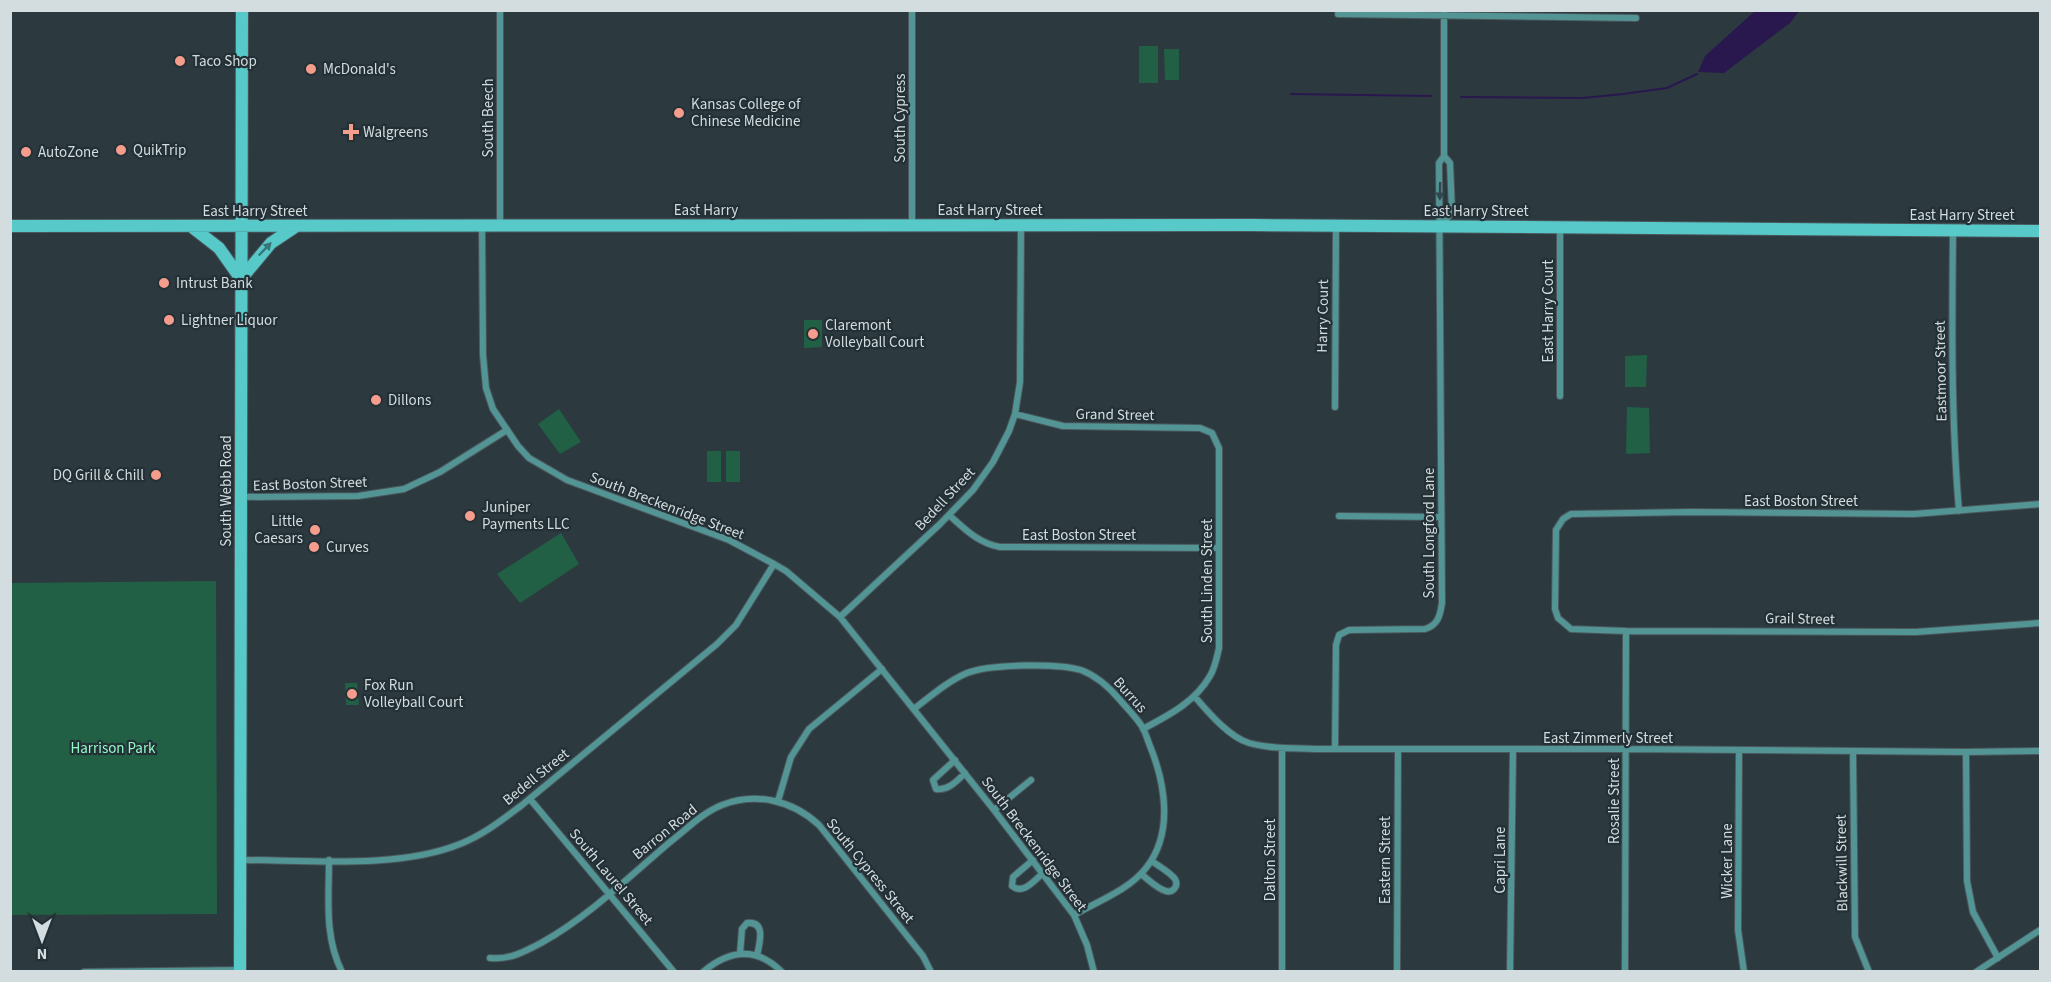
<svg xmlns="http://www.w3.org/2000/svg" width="2051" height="982" font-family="'Source Sans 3',sans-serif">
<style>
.green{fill:#216045}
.water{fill:#28184d}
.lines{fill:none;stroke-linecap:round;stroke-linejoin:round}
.stream{stroke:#28184d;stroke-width:2}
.minor-casing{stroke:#4a575d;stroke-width:8}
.secondary-casing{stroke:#4a575d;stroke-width:14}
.minor{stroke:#529594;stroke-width:6}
.secondary{stroke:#56c9c8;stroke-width:12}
.oneway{fill:#2f494e}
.oneway2{fill:#3a7578}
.poi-dot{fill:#f49d8c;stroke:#233036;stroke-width:2}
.labels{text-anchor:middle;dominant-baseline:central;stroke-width:4.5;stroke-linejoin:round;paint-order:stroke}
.poi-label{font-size:15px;fill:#d3dcdf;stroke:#233036;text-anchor:start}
.street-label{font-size:15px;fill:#d3dcdf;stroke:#233036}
.park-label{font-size:15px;fill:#91fbc8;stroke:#233036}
</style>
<rect width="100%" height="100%" fill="#2c3a40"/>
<path class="green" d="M1139,46H1158V83H1139Z
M1164,49H1179V80H1165Z
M804,320H822V347L804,348Z
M1647,355L1646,387H1625V356Z
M1627,407L1649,408L1650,453L1626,454Z
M559,409L581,442L560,454L538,424Z
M707,451H721V482H707Z
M726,451H740V482H726Z
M561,533L579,564L520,603L497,574Z
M216,581L217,914L11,915V583Z
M345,683H357L359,705H346Z"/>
<path class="water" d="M1755,11H1799L1790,23L1724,73L1698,72L1705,56Z"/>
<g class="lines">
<path class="stream" d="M1291,94L1431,96
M1461,97L1583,98L1623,94L1667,88L1697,74"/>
<defs>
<path id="minor" d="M912,10V225
M1338,14L1636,18
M482,225L483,355L486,388L493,409L518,446L529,458L567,480L729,540L774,564L786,571L840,617L994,810L1074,915L1087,945L1094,972
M500,225V10
M1441,226L1452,212L1450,163L1444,156
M1953,230C1952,324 1951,417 1959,511
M1560,396V227
M1335,407L1336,226
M1015,414L1063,426L1200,428L1212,433L1219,448V648C1217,657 1215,668 1210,676C1195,702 1169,715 1143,729
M241,497L358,496L404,489L440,472L507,430
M2040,504L1914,514L1691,512L1571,514L1563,519L1556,530L1555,609L1558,618L1571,629L1626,631L1916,632L2040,623
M949,515C965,529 978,543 1000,547L1219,548
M1339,516L1440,517
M840,617L940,524L973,490L993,462L1009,431L1015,414L1020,382L1021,225
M1195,697C1208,712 1229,737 1249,743C1270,749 1294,748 1315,749H1626L1966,752L2040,751
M914,709C931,696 948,681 967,673C989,664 1058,663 1081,670C1097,676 1109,687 1120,700C1127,708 1135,716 1141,725C1145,730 1147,739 1150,746C1165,783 1174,833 1146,868C1129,890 1098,901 1074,915
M1282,748V972
M1335,749L1336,645L1339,635L1349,630L1425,629C1438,625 1440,616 1442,603L1439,163L1444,156V10
M1739,751L1738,930L1744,972
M1853,752L1855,937L1869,972
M1966,752L1967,881L1973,912L1998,958
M955,760L933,780L936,789C948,791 957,781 965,773
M530,799L674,972
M778,801L791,757L809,729L882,669
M994,810L1031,780
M241,860C308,860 399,869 460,844C483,835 502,820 522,805L717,644L736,625L774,564
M329,860C329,899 324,936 342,972
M1033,860L1013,877L1012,886C1023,895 1034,881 1043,873
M1141,874C1148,879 1157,889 1166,891C1173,893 1179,886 1175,879C1170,872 1158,866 1152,861
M740,954L742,929L747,923C767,921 759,944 757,956
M490,958C509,960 524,952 541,943C588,917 629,877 670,842C687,829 702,813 722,805C756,792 792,800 819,825L923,956L931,972
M84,972L240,970
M703,972C729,950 756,946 782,972
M1397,972L1398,749
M1510,972L1513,750
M1625,972L1626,631
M1976,972L2040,930"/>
<path id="secondary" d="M10,226L1251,225L2040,231
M192,227L219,248L241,279L271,243L295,227
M240,972L242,10"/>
</defs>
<use href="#minor" class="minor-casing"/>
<use href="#secondary" class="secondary-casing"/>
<use href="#minor" class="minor"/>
<use href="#secondary" class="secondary"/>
</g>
<defs><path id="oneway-solid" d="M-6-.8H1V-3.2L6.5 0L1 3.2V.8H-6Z" transform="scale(1.5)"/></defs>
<use class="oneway" href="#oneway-solid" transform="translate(1440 191) rotate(91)"/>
<use class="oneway2" href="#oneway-solid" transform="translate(265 249) rotate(-46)"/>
<g class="poi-dot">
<circle cx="180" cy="61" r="6"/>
<circle cx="311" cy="69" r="6"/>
<circle cx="679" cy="113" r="6"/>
<path d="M348 123h6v6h6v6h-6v6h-6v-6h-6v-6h6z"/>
<circle cx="121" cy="150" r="6"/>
<circle cx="26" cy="152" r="6"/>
<circle cx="164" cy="283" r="6"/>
<circle cx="169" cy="320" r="6"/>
<circle cx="813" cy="334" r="6"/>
<circle cx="376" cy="400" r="6"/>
<circle cx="156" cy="475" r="6"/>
<circle cx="470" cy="516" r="6"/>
<circle cx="315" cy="530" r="6"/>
<circle cx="314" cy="547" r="6"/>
<circle cx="352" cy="694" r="6"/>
</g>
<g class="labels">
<g class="poi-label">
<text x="192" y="61">Taco Shop</text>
<text x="323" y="69">McDonald's</text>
<text x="691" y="104">Kansas College of<tspan x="691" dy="17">Chinese Medicine</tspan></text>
<text x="363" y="132">Walgreens</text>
<text x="133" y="150">QuikTrip</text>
<text x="38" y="152">AutoZone</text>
<text x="176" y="283">Intrust Bank</text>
<text x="181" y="320">Lightner Liquor</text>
<text x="825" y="325">Claremont<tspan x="825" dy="17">Volleyball Court</tspan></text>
<text x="388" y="400">Dillons</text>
<text x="144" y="475" text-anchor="end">DQ Grill &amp; Chill</text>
<text x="482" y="507">Juniper<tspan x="482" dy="17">Payments LLC</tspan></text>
<text x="303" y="521" text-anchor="end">Little<tspan x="303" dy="17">Caesars</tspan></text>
<text x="326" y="547">Curves</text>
<text x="364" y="685">Fox Run<tspan x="364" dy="17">Volleyball Court</tspan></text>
</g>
<g class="street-label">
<text transform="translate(488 118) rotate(-90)">South Beech</text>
<text transform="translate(900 118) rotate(-90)">South Cypress</text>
<text x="706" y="210">East Harry</text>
<text x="990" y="210">East Harry Street</text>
<text x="255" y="211">East Harry Street</text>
<text x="1476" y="211">East Harry Street</text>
<text x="1962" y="215">East Harry Street</text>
<text transform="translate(1548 311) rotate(-90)">East Harry Court</text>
<text transform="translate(1323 316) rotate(-89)">Harry Court</text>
<text transform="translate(1941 371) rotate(-91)">Eastmoor Street</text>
<text transform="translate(1115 415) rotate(1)">Grand Street</text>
<text transform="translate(310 484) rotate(-2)">East Boston Street</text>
<text transform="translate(226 491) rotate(-90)">South Webb Road</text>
<text transform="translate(945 499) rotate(-47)">Bedell Street</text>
<text x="1801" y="501">East Boston Street</text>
<text transform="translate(667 506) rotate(21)">South Breckenridge Street</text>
<text transform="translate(1429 533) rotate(-90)">South Longford Lane</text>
<text x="1079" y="535">East Boston Street</text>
<text transform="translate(1207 581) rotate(-90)">South Linden Street</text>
<text transform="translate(1800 619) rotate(1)">Grail Street</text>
<text transform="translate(1130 695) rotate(48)">Burrus</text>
<text x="1608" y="738">East Zimmerly Street</text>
<text transform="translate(536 777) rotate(-39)">Bedell Street</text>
<text transform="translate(1614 801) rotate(-90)">Rosalie Street</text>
<text transform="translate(665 832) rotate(-39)">Barron Road</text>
<text transform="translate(1034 844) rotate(53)">South Breckenridge Street</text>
<text transform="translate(1270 860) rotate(-90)">Dalton Street</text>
<text transform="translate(1385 860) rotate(-90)">Eastern Street</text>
<text transform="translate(1500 860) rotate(-90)">Capri Lane</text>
<text transform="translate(1727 861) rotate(-90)">Wicker Lane</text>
<text transform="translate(1842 863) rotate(-91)">Blackwill Street</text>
<text transform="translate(870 871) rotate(51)">South Cypress Street</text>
<text transform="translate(611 877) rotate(50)">South Laurel Street</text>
</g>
<g class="park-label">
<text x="113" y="748">Harrison Park</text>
</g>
</g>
<rect width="2051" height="982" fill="none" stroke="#d3dcdf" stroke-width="24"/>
<g transform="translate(42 940) rotate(180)" stroke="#233036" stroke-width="4.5" paint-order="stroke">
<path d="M0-4.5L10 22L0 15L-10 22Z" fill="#d3dcdf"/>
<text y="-9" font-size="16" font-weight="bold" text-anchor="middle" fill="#d3dcdf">N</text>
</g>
</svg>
